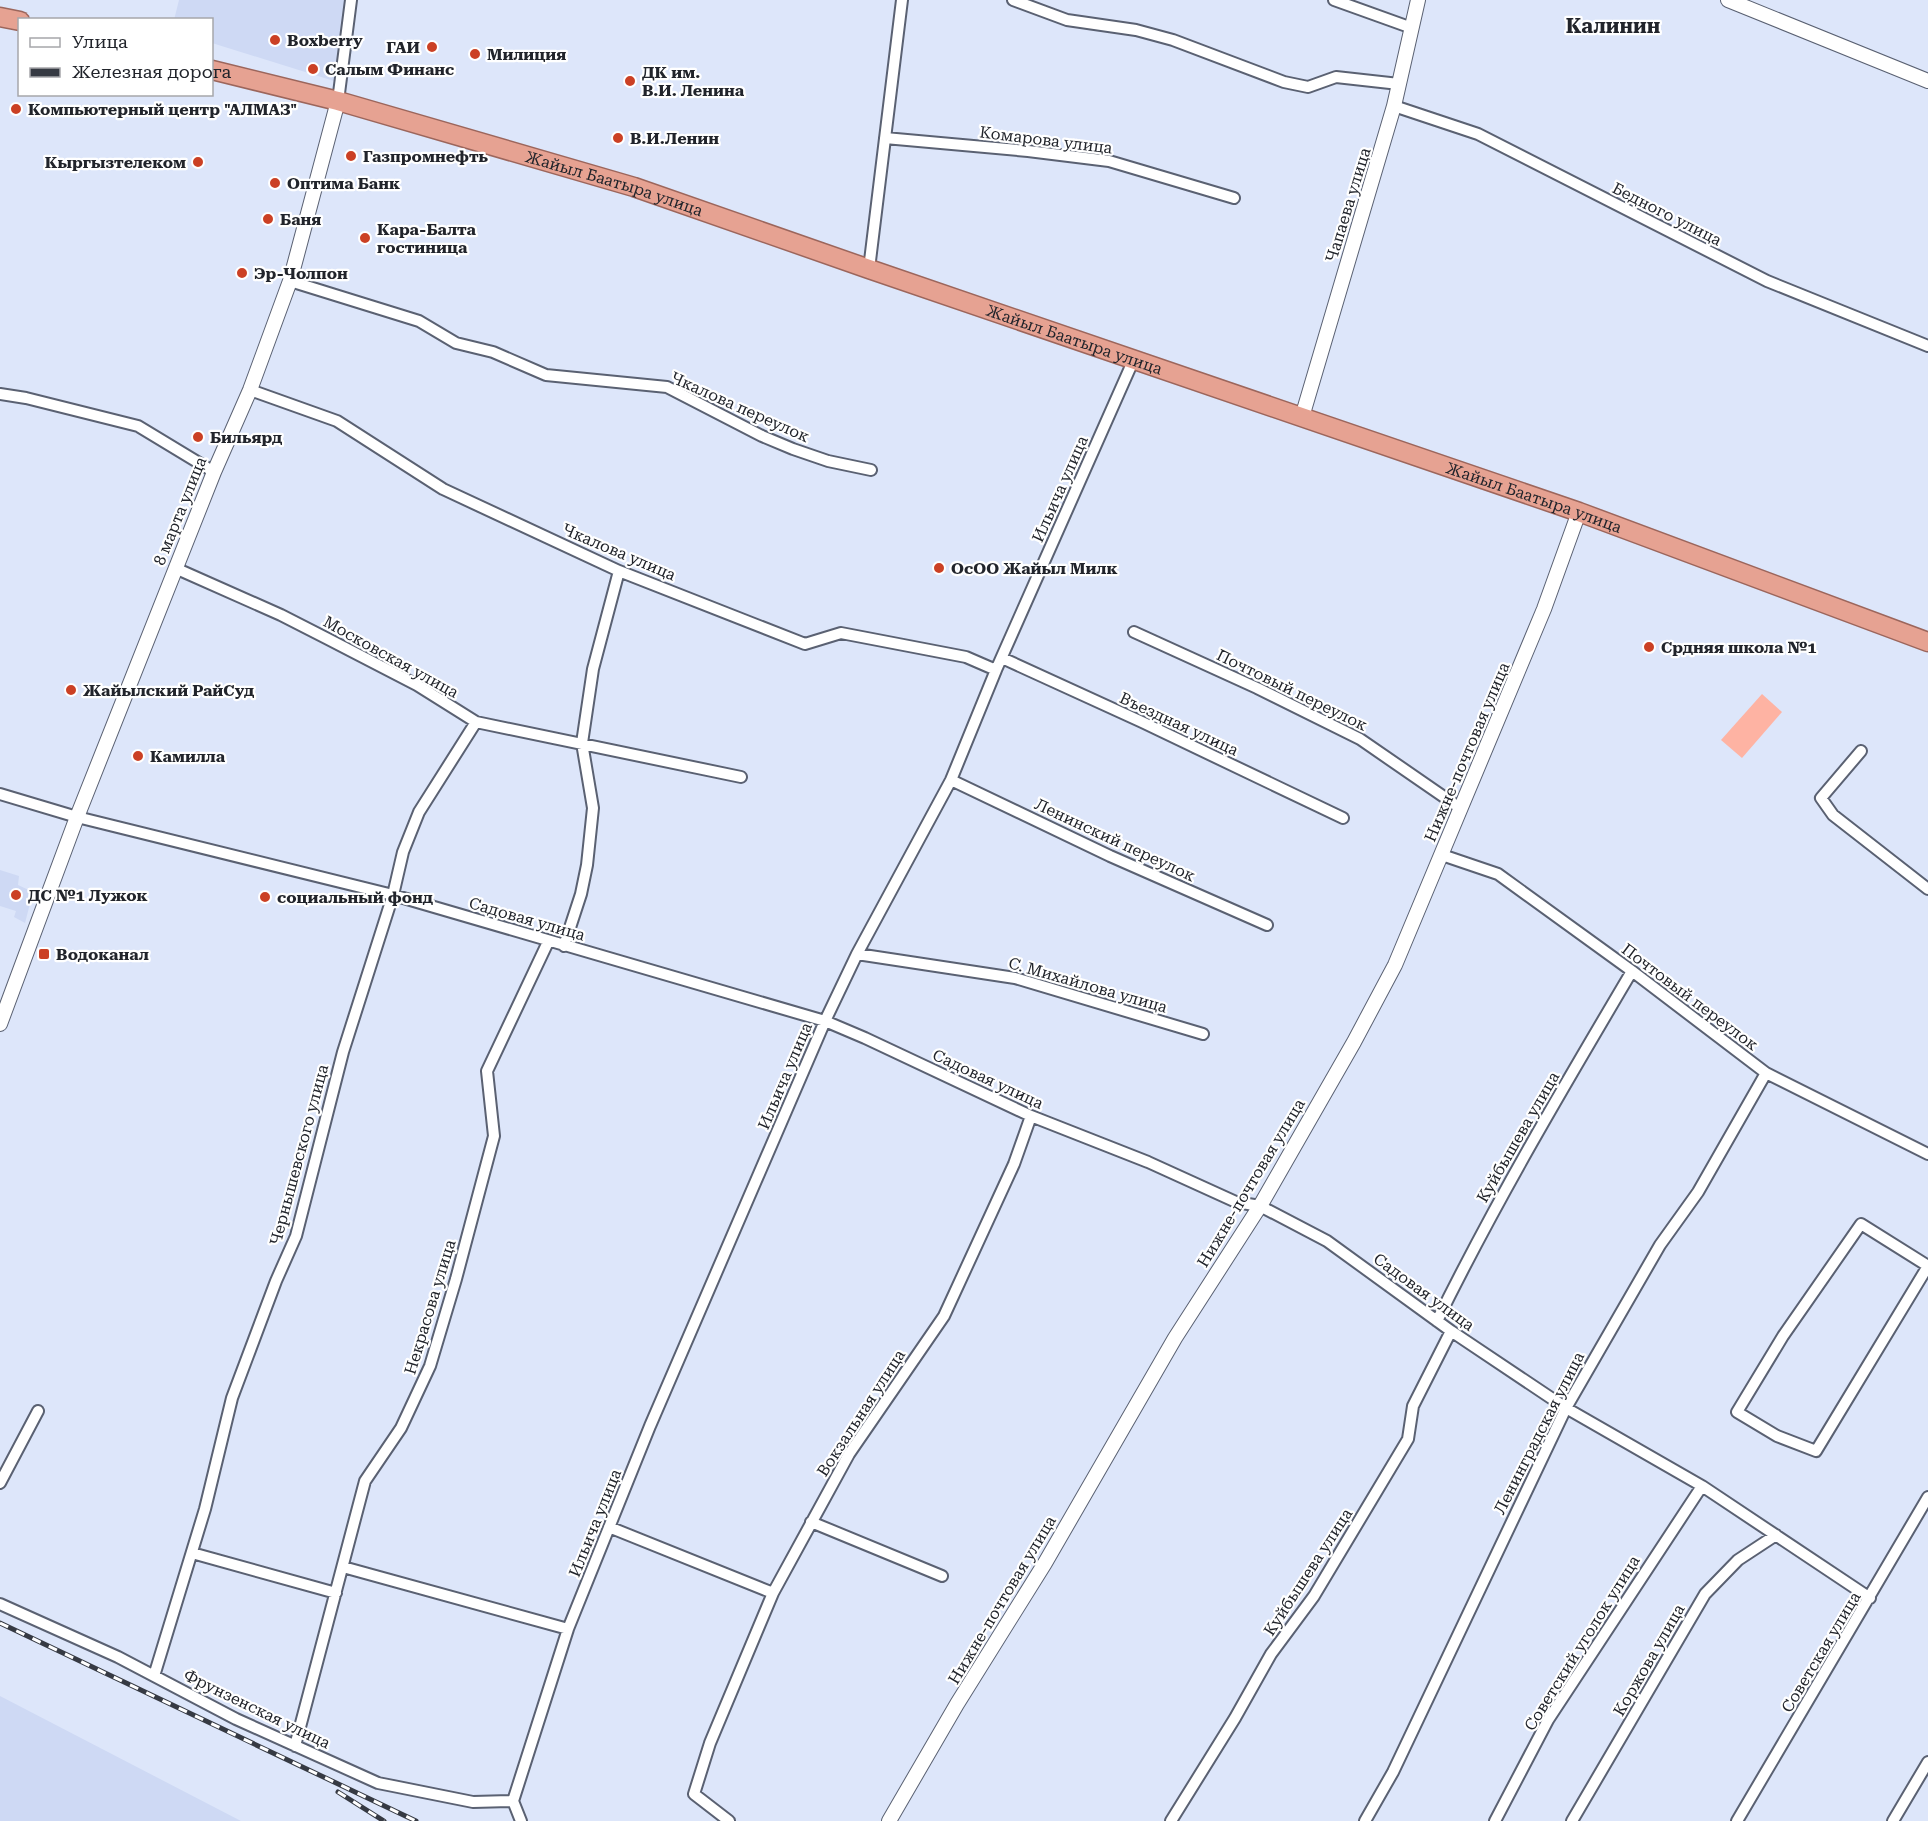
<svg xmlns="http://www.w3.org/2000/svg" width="1928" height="1821" font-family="'Roboto Serif',serif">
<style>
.built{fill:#ced9f4}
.green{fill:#feb3a3}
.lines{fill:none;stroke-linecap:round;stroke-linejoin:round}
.minor-casing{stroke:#5a6172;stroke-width:14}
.tertiary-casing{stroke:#5a6172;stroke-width:16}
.trunk-casing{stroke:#9c665c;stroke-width:21}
.minor{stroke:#fff;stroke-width:10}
.tertiary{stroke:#fff;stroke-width:14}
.trunk{stroke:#e6a292;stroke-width:18}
.rail-casing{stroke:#363a43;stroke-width:5}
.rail{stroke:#fff;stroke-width:3;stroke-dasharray:9;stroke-linecap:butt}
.poi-dot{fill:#cb4024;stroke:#fff;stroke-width:2}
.labels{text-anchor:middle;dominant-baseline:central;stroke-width:4.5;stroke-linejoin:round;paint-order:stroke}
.poi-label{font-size:16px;font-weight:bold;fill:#21242b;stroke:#fff;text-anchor:start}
.street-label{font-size:16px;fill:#21242b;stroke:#fff}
.quarter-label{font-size:20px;font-weight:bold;fill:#21242b;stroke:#fff}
</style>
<rect width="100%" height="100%" fill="#dde6fa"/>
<path class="built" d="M179,0H346L334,81L212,43V20H174Z
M0,870L19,876L18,885L33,892L25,923L14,917L16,911L0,906Z
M0,1696L241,1821H0Z"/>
<path class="green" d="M1762,694L1782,712L1742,758L1721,740Z"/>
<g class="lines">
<defs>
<path id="minor" d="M1013,0L1067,20L1136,30L1173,40L1284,82L1308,87L1336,77L1399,84
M1334,0L1412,28
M338,101L351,0
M1394,106L1478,134L1767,281L1928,346
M885,138L1028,151L1109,161L1234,198
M869,269L902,0
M290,281L419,321L456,343L493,352L546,375L667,387L762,436L793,449L828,461L871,470
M250,390L337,421L443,489L619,571L805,644L841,633L966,657L996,670
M0,394L26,398L138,426L214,472
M175,568L281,615L328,639L417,685L476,722L741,777
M1134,632L1257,688L1360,739L1460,808
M1002,658L1142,722L1343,818
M1861,751L1821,798L1833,815L1928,889
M951,780L1110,856L1267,925
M0,794L77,817L393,895L825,1021L865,1038L1031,1116L1148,1162L1236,1202L1260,1206L1327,1241L1451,1331L1566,1408L1702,1486L1870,1598
M1442,855L1498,874L1632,971L1766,1073L1928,1154
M564,946L581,894L587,865L593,808L582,743L593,669L619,571
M857,954L1015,978L1203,1034
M1861,1224L1928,1266L1816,1451L1777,1436L1737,1412L1783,1336Z
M1437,1321C1496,1201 1564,1086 1632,971
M0,1483L38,1411
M811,1522L942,1576
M609,1527L773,1593
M192,1553L336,1593
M343,1567L568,1629
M0,1604L118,1657L236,1719L378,1783L473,1802L513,1801
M154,1676L205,1509L232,1398L276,1281L296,1236L343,1052L393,895L403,852L419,812L476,722
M295,1746L365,1481L401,1428L430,1366L456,1279L494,1136L487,1071L548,942
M521,1821L513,1801L568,1629L650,1426L825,1021L857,954L951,780L996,670L1134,359
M729,1821L694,1794L710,1743L773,1593L849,1454L944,1316L1014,1164L1031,1116
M1171,1821L1235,1718L1271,1654L1314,1596L1408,1439L1413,1406L1451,1331
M1365,1821L1393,1772L1566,1408L1660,1245L1698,1192L1766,1073
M1495,1821L1548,1720L1702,1486
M1572,1821L1705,1594L1738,1560L1776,1535
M1737,1821L1928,1497
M1893,1821L1928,1762"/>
<path id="tertiary" d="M1728,0L1928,81
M1302,417L1394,106L1418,0
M0,1024L77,817L214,472L250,390L290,281L338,101
M889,1821L957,1704L1045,1563L1175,1338L1260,1206L1354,1042L1395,965L1544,609L1579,512"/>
<g id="trunk">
<path d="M0,17L20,21"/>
<path id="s1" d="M212,70L338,101L634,187L869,269L1579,512L1928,642"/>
</g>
</defs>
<use href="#minor" class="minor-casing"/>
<use href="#tertiary" class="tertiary-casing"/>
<use href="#trunk" class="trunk-casing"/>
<use href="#minor" class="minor"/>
<use href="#tertiary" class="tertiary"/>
<use href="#trunk" class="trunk"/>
<defs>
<path id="rail" d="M0,1623L416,1821
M338,1792L384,1821"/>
</defs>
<use href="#rail" class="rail-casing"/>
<use href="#rail" class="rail"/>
</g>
<g class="poi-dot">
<circle cx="275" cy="40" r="6"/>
<circle cx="432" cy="47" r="6"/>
<circle cx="475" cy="54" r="6"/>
<circle cx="313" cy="69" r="6"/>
<circle cx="630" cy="81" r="6"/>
<circle cx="16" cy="109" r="6"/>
<circle cx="618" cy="138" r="6"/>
<circle cx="351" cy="156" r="6"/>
<circle cx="198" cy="162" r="6"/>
<circle cx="275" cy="183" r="6"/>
<circle cx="268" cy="219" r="6"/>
<circle cx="365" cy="238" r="6"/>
<circle cx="242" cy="273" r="6"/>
<circle cx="198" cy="437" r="6"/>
<circle cx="939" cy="568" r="6"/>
<circle cx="1649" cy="647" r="6"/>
<circle cx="71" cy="690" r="6"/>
<circle cx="138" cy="756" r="6"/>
<circle cx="16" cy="895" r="6"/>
<circle cx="265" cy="897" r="6"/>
<rect x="38" y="948" width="12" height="12" rx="3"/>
</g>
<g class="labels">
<g class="poi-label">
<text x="287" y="40">Boxberry</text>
<text x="420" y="47" text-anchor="end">ГАИ</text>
<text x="487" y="54">Милиция</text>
<text x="325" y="69">Салым Финанс</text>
<text x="642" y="72">ДК им.<tspan x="642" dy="18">В.И. Ленина</tspan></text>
<text x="28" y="109">Компьютерный центр "АЛМАЗ"</text>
<text x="630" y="138">В.И.Ленин</text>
<text x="363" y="156">Газпромнефть</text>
<text x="186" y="162" text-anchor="end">Кыргызтелеком</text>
<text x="287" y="183">Оптима Банк</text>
<text x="280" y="219">Баня</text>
<text x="377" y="229">Кара-Балта<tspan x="377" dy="18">гостиница</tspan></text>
<text x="254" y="273">Эр-Чолпон</text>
<text x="210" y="437">Бильярд</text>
<text x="951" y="568">ОсОО Жайыл Милк</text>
<text x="1661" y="647">Срдняя школа №1</text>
<text x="83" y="690">Жайылский РайСуд</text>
<text x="150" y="756">Камилла</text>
<text x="28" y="895">ДС №1 Лужок</text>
<text x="277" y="897">социальный фонд</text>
<text x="56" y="954">Водоканал</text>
</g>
<g class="street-label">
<text transform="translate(1046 140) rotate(7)">Комарова улица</text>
<text stroke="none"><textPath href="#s1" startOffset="418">Жайыл Баатыра улица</textPath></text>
<text transform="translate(1348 205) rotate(-73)">Чапаева улица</text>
<text transform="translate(1667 214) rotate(27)">Бедного улица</text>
<text stroke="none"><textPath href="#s1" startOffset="904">Жайыл Баатыра улица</textPath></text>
<text transform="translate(740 407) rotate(24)">Чкалова переулок</text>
<text transform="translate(1060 489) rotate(-66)">Ильича улица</text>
<text stroke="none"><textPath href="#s1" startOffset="1390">Жайыл Баатыра улица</textPath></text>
<text transform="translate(180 511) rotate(-68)">8 марта улица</text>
<text transform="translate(619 552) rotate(23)">Чкалова улица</text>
<text transform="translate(391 657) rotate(29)">Московская улица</text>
<text transform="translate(1292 690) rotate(26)">Почтовый переулок</text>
<text transform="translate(1179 724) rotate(25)">Въездная улица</text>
<text transform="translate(1467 752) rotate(-67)">Нижне-почтовая улица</text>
<text transform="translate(1115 840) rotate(25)">Ленинский переулок</text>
<text transform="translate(527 919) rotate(16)">Садовая улица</text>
<text transform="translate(1088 985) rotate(16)">С. Михайлова улица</text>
<text transform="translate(1690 997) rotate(37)">Почтовый переулок</text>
<text transform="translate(785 1076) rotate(-67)">Ильича улица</text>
<text transform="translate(988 1079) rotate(25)">Садовая улица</text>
<text transform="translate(1518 1137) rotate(-60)">Куйбышева улица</text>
<text transform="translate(299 1155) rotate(-75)">Чернышевского улица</text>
<text transform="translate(1251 1183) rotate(-59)">Нижне-почтовая улица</text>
<text transform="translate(1424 1292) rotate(36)">Садовая улица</text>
<text transform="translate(430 1307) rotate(-73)">Некрасова улица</text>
<text transform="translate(861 1413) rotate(-57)">Вокзальная улица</text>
<text transform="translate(1539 1433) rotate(-63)">Ленинградская улица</text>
<text transform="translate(595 1523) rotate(-68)">Ильича улица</text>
<text transform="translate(1308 1572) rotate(-57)">Куйбышева улица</text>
<text transform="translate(1002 1600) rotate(-59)">Нижне-почтовая улица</text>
<text transform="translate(1582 1643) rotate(-58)">Советский уголок улица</text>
<text transform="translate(1821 1652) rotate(-59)">Советская улица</text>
<text transform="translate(1649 1660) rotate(-60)">Коржова улица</text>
<text transform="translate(257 1709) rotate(26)">Фрунзенская улица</text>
</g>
<g class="quarter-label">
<text x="1613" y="26">Калинин</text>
</g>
</g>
<rect x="18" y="18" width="195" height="78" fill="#ffffff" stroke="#a6a7aa" stroke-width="1.5"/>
<rect x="30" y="38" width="30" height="9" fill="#ffffff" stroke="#a6a7aa" stroke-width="1.5"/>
<text x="72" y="48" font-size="18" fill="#21242b">Улица</text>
<rect x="30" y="68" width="30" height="9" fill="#363a43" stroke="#a6a7aa" stroke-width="1.5"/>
<text x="72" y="78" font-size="18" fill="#21242b">Железная дорога</text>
</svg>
